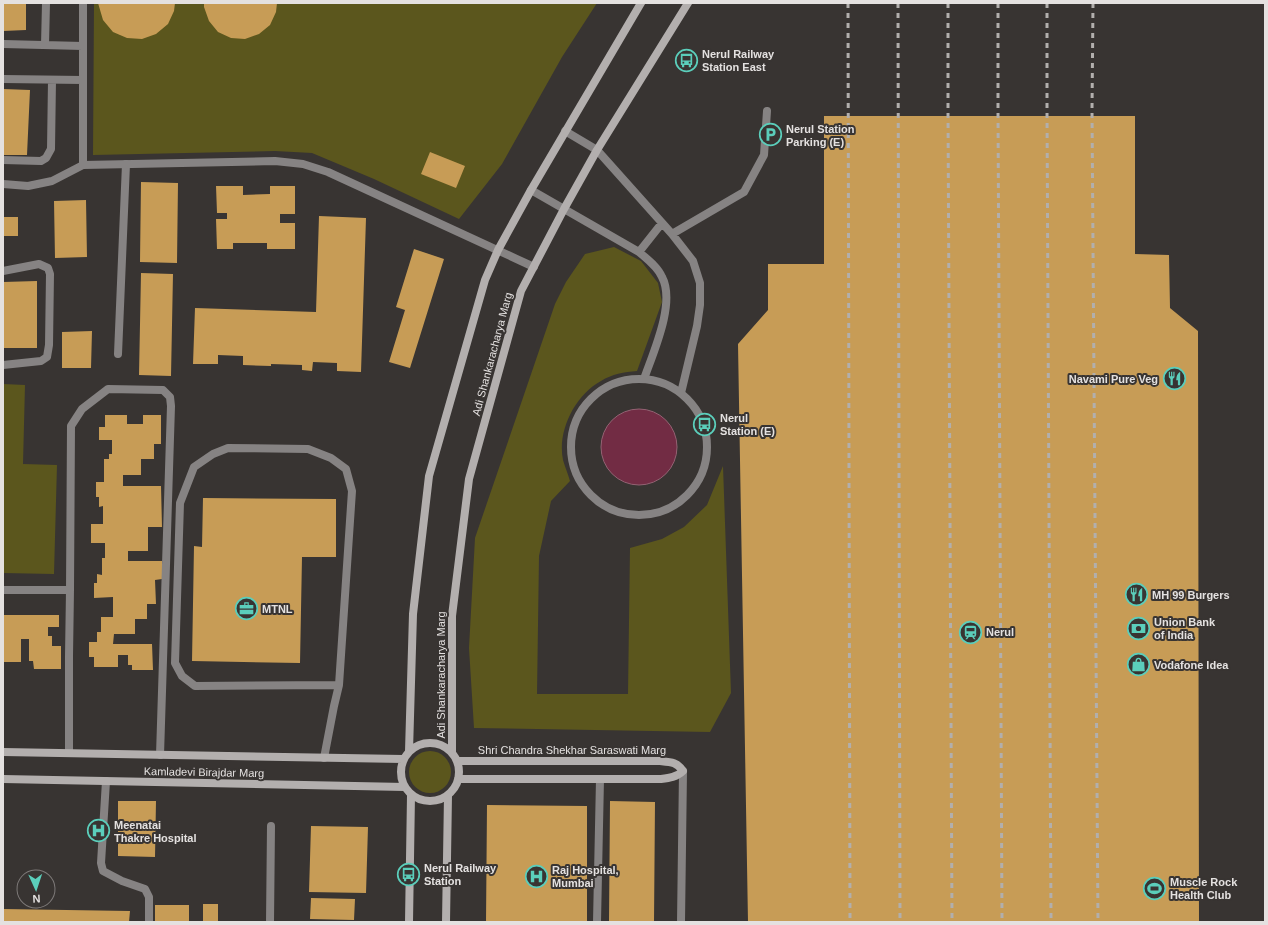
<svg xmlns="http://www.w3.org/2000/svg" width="1268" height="925" font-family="Helvetica,sans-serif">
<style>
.green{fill:#5b561d}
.water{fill:#722c44;stroke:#946273}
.building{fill:#c79c56}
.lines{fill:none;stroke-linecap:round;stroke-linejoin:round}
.lane{stroke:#868383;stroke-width:8}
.street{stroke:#868383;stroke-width:8}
.secondary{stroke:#b3afae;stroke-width:8}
.rail{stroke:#b2afad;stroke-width:3;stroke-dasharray:5 5;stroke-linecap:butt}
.labels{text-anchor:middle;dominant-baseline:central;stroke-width:4;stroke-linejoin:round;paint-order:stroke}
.poi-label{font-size:11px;font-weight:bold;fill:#e4e1e0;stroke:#383432;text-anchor:start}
.street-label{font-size:11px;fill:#e4e1e0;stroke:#383432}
</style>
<rect width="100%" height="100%" fill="#383432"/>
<path class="green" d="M94,3H597L562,57L502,164L459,219L374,179L312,153L275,151L93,155Z
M614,247L641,261L658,283L662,302L637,371C624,372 612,374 601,381C575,395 557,431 563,460C565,467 568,474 570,481L551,501L539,556L537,694H628L630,548L662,539L684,527L707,505L723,466L731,693L710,732L474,728L469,648L475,538L555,304L566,282L585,254Z
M3,384L25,385L23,464L57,465L54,574L3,573Z
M409 772a21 21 0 1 1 42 0a21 21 0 1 1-42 0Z"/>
<path class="water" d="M601 447a38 38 0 1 1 76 0a38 38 0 1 1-76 0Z"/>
<path class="building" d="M3,3H26V30L3,31Z
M98,3H175L174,11L168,24L156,34L142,39L127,38L113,32L103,20Z
M204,3H277L276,12L270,25L259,34L245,39L231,38L218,32L209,21L204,7Z
M3,89L30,90L27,155H3Z
M824,116H1135V254L1169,255L1170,308L1198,331L1199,921L1198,922H748L738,344L768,310V264H824Z
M430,152L465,166L456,188L421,174Z
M141,182L178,183L177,263L140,262Z
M216,186H243V195L270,194V186H295V214H280V223H295V249H267V243H233V249H217L216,219H227V213H217Z
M86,200L87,257L55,258L54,201Z
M319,216L366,218L361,372L337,371V363L313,362L312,371L302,370V365L271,364V366L243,365V356L218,355V364H193L195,308L316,312Z
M3,217H18V236H3Z
M414,249L444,259L410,368L389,362L405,310L396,307Z
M141,273L173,274L171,376L139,375Z
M37,281V348H3V282Z
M92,331L91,368H62V332Z
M105,415H127V424H143V415H161V444H154V459H141V475H123V486H161L162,527H148V551H128V561H162V579L155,580L156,604H147V619H135V634H114L113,644H152L153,670H132V665H128V655H118V667H94V657H89V642H97V632H101V617H113V597L94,598V583H97V574L102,575V558H105V543H91V524H103V506L99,507V497H96V482H104V459H109V454H112V440H99V427H105Z
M203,498L336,499V557H302L300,663L192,661L194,546L202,547Z
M3,615H59V627H48V636H52V646H61V669H34L33,661H29V639H21V662H3Z
M118,801H156L155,857L118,856Z
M610,801L655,802L654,922H609Z
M487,805L587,806V922H486Z
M311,826L368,827L366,893L309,892Z
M311,898L355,899L354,920L310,919Z
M203,904H218V922H203Z
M155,905H189V922H155Z
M3,909L130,911L129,922H3Z"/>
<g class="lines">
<path class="lane" d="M565,131L597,150L672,234L693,261L700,283V305L697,326L681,393
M531,190L639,252C647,259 658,267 662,277C676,303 653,353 644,379
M672,234L744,192L764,155L767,111
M639,252L662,223
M118,354L126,164
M571 447a68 68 0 1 1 136 0a68 68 0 1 1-136 0Z
M324,758L334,706L339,685L352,491L346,469L331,458L308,449L228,448L213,454L194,467L180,503L175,663L182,676L195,686L339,685
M106,781L101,863L103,871L122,881L145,889L149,897V922
M597,922L600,779"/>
<path class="street" d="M83,3V165
M3,44L83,46
M45,45L46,3
M3,79L83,80
M3,160L41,161L46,158L51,149L52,80
M3,184L28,186L52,181L83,165L275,161L303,164L328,172L534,267
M3,271L39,264L48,268L50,274L49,345L47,357L41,361L3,365
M3,590H70L69,656V753
M70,590L71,426L82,409L108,389L163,390L170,397L171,406L160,755
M270,922L271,826
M681,922L683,771"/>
<path class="secondary" d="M401 772a29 29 0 1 1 58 0a29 29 0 1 1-58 0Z
M409,751L413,614L429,476L485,280L498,250L531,190L641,3
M3,752L403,759
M452,753V616L469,479L521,291L564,209L597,150L688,3
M457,761H660C671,762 677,762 683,771C677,777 669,778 661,779H458
M3,779L405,787
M409,922L411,795
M446,922L448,795"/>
<path class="rail" d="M848,3L850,922
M898,3L900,922
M948,3V110L952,922
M998,3V110L1002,922
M1047,3V110L1051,922
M1093,3L1092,110L1098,922"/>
</g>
<defs>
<symbol id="bus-ring" viewBox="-11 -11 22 22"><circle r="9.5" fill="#383432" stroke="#5bcebb" stroke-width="1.5"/><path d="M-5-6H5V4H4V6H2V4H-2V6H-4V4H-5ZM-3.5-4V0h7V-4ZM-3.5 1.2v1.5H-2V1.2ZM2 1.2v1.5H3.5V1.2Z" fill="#5bcebb"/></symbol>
<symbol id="parking-ring" viewBox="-11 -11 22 22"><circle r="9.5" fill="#383432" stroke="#5bcebb" stroke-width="1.5"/><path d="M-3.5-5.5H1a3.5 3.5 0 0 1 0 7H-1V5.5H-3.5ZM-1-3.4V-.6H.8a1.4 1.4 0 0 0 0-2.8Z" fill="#5bcebb"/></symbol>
<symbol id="restaurant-ring" viewBox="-11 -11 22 22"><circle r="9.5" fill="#383432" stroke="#5bcebb" stroke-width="1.5"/><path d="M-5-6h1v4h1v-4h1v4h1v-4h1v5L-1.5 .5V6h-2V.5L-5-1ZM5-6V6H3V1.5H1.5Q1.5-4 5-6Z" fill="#5bcebb"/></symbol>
<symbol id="office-ring" viewBox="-11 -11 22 22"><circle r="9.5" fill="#383432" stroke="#5bcebb" stroke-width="1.5"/><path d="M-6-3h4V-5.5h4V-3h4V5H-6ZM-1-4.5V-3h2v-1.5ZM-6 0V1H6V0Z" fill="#5bcebb"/></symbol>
<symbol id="bank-ring" viewBox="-11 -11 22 22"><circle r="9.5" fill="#383432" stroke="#5bcebb" stroke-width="1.5"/><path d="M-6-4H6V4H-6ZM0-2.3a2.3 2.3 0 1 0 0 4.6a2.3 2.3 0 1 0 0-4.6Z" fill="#5bcebb"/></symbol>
<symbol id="station-ring" viewBox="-11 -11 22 22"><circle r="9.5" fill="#383432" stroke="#5bcebb" stroke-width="1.5"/><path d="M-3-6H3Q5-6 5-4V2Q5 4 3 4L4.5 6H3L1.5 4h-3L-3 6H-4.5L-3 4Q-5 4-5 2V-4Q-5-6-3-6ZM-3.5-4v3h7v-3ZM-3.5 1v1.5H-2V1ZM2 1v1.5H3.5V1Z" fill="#5bcebb"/></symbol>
<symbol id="shop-ring" viewBox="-11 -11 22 22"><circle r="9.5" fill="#383432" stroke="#5bcebb" stroke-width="1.5"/><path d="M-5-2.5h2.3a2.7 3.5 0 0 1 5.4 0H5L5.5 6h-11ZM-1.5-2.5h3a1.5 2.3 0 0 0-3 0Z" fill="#5bcebb"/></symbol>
<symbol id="hospital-ring" viewBox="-11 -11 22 22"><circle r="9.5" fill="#383432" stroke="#5bcebb" stroke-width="1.5"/><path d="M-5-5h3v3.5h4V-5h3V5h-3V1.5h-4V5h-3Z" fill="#5bcebb"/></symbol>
<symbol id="stadium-ring" viewBox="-11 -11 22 22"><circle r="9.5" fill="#383432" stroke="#5bcebb" stroke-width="1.5"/><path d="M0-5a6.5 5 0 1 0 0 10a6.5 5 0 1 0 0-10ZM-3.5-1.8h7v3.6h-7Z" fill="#5bcebb"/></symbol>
</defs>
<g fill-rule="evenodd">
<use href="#bus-ring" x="674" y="48" width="25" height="25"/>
<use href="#parking-ring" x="758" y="122" width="25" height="25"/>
<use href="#restaurant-ring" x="1162" y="366" width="25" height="25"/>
<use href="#bus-ring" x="692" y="412" width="25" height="25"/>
<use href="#restaurant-ring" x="1124" y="582" width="25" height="25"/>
<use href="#office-ring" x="234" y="596" width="25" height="25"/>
<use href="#bank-ring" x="1126" y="616" width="25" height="25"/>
<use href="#station-ring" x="958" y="620" width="25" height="25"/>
<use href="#shop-ring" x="1126" y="652" width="25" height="25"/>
<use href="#hospital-ring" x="86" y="818" width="25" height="25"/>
<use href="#bus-ring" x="396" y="862" width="25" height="25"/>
<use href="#hospital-ring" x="524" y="864" width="25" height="25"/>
<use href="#stadium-ring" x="1142" y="876" width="25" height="25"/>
</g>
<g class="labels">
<g class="poi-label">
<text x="702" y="54">Nerul Railway<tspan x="702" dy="13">Station East</tspan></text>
<text x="786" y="129">Nerul Station<tspan x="786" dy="13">Parking (E)</tspan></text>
<text x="1158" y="379" text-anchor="end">Navami Pure Veg</text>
<text x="720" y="418">Nerul<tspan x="720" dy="13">Station (E)</tspan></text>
<text x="1152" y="595">MH 99 Burgers</text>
<text x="262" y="609">MTNL</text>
<text x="1154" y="622">Union Bank<tspan x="1154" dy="13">of India</tspan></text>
<text x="986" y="632">Nerul</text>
<text x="1154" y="665">Vodafone Idea</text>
<text x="114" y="825">Meenatai<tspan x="114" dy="13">Thakre Hospital</tspan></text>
<text x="424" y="868">Nerul Railway<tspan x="424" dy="13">Station</tspan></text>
<text x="552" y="870">Raj Hospital,<tspan x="552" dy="13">Mumbai</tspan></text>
<text x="1170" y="882">Muscle Rock<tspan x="1170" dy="13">Health Club</tspan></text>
</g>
<g class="street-label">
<text transform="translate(492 354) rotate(-75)">Adi Shankaracharya Marg</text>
<text transform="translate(441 675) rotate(-90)">Adi Shankaracharya Marg</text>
<text x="572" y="750">Shri Chandra Shekhar Saraswati Marg</text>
<text transform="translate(204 772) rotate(1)">Kamladevi Birajdar Marg</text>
</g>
</g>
<rect width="1268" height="925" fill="none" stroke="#e4e1e0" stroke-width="8"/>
<g transform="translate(36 889) rotate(177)"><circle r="19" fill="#383432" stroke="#7d7978"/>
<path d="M0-3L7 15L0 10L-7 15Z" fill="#5bcebb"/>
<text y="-6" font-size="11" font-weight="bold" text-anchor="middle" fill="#e4e1e0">N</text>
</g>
</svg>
